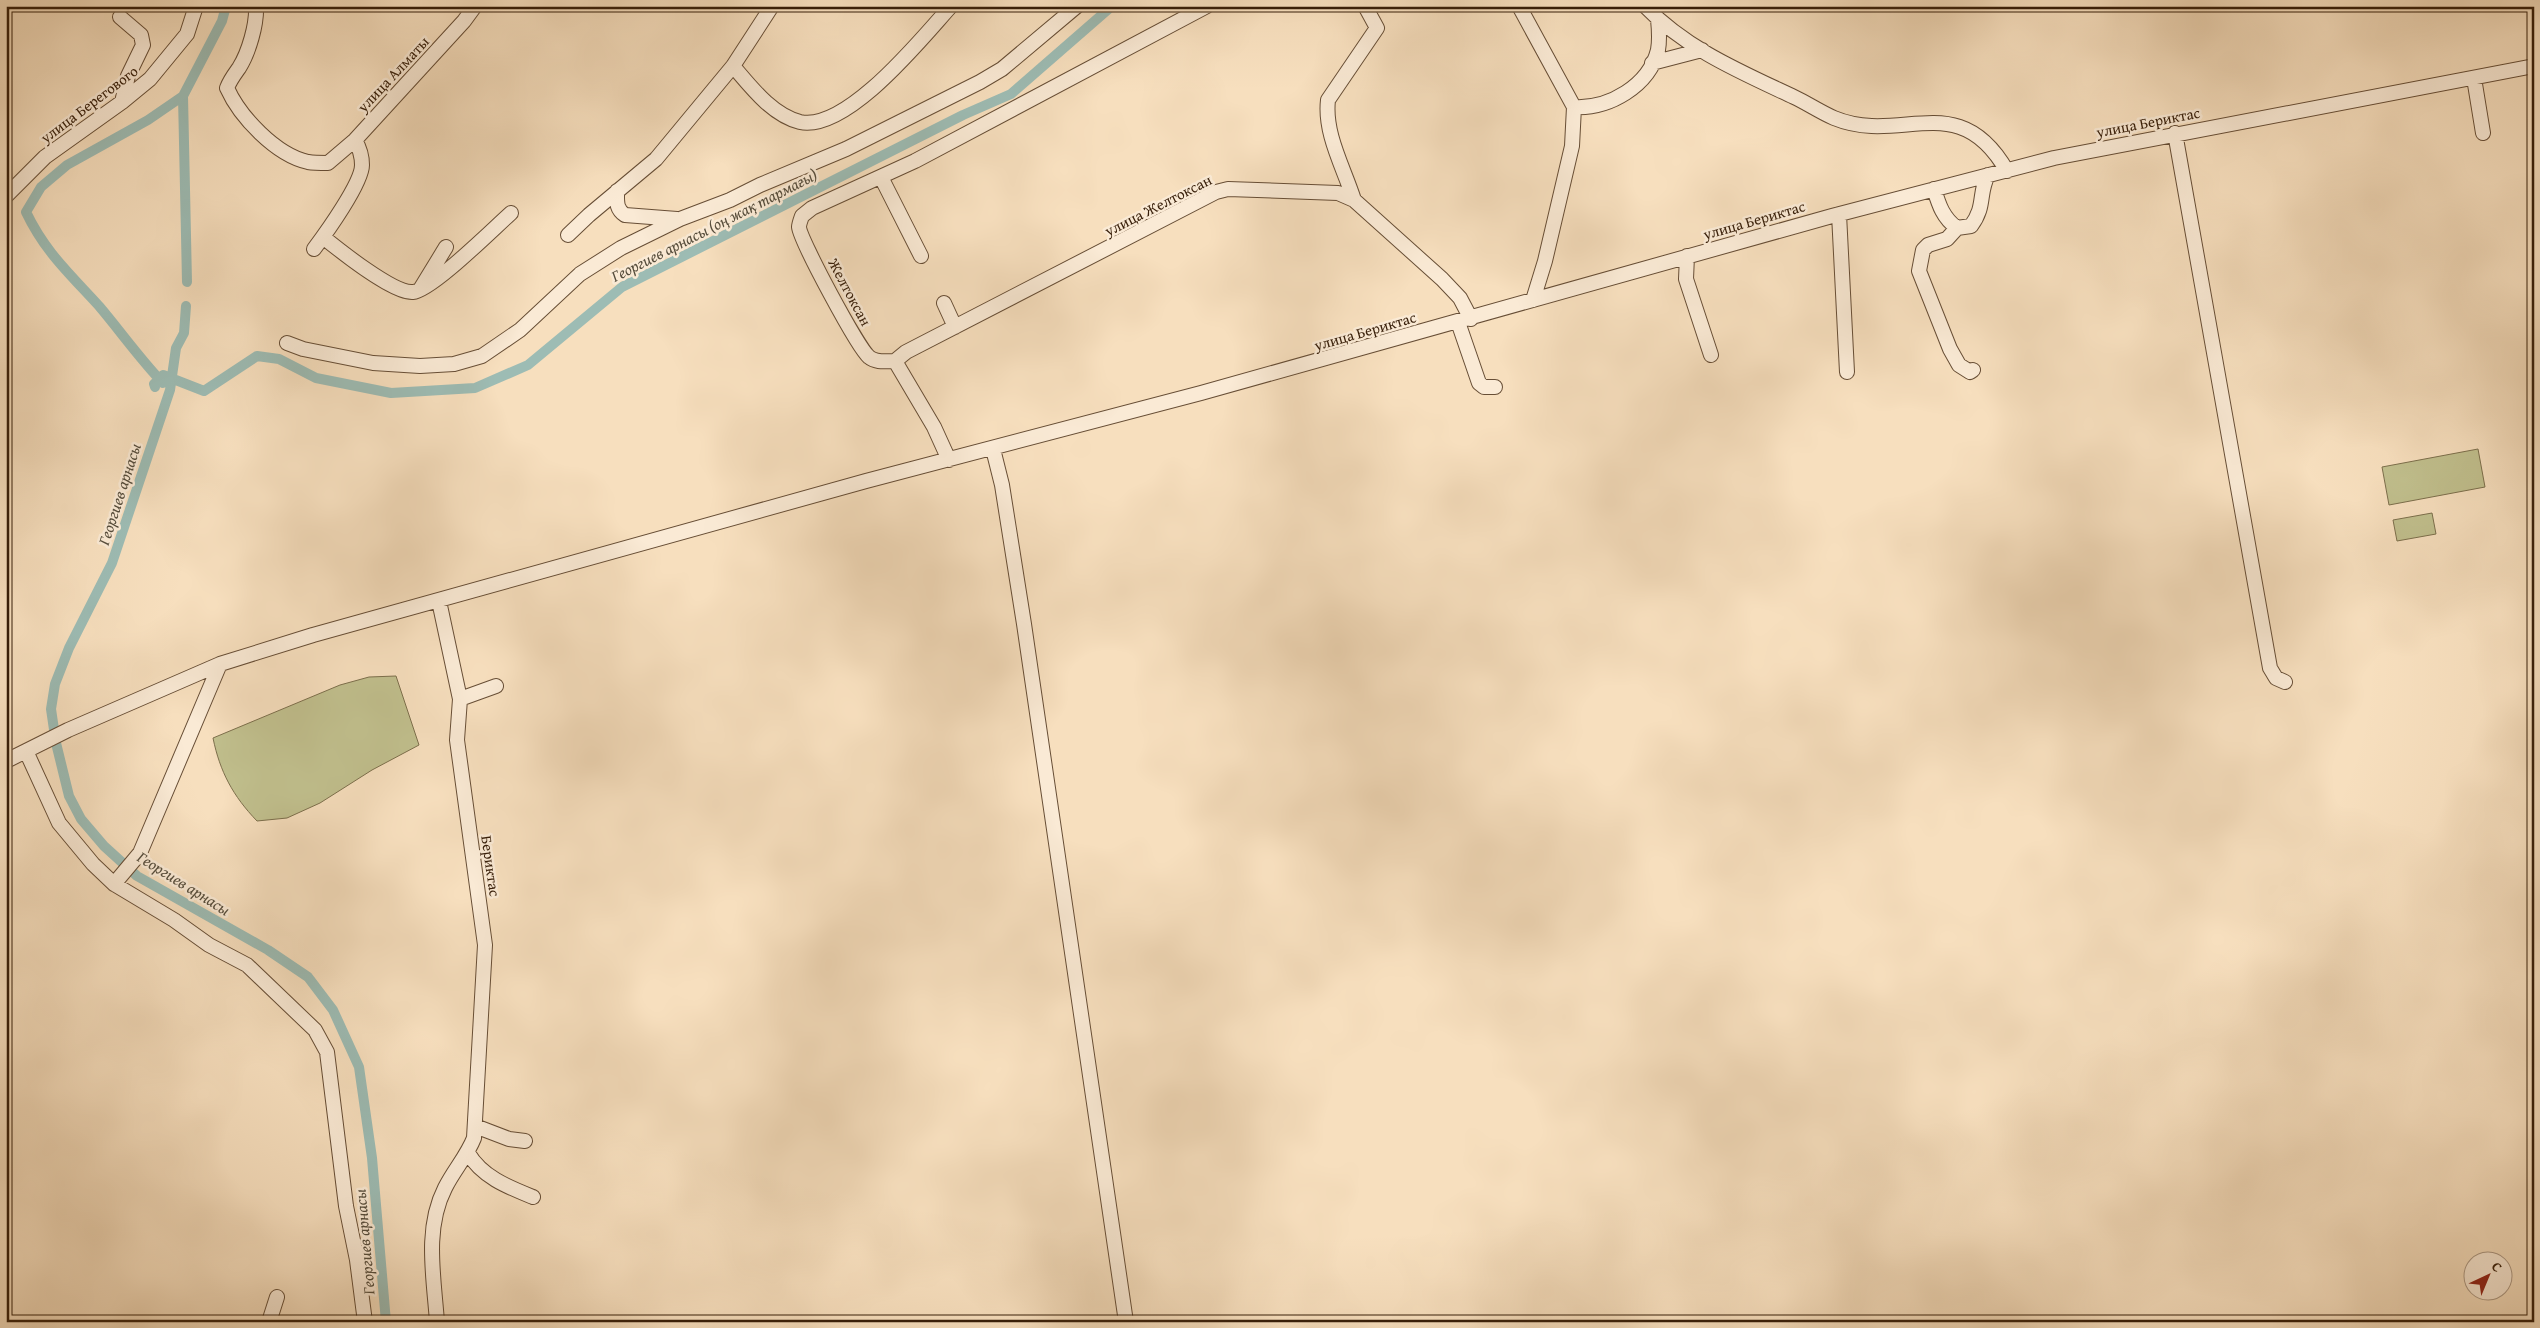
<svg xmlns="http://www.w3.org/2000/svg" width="2540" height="1328" font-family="'Gentium Book Plus',serif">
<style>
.green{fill:#c1c08e;stroke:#7c6f4c}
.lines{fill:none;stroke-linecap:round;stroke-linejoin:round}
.canal{stroke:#9dbcb4;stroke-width:10}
.minor-casing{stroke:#674e36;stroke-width:16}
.minor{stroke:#faead5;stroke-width:14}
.labels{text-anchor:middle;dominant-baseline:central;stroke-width:5;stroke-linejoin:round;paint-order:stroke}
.street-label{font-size:15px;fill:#371e09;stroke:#faead5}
.water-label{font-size:16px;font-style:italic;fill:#564d3c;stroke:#faead5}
</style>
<rect width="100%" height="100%" fill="#f7dfbe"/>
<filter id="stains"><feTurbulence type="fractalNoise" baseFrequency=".004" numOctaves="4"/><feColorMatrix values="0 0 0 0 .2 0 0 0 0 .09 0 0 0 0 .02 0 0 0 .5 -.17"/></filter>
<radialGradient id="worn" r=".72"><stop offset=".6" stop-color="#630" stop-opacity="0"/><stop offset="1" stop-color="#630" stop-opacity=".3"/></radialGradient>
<path class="green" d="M2478,449L2485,487L2389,505L2382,467Z
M2432,513L2436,534L2397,541L2393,520Z
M396,676L419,745L372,770L320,803L287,818L257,821C233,796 220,772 213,738L340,685L369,677Z"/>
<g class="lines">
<path class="canal" d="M187,282L183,96L222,21L226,6
M186,306L184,333L176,348L170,390L112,563L69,648L55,684L51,709L56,743L69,796L81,819L104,846L137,876L268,950L308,977L333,1010L359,1067L372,1158L386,1322
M163,383C140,359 121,332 99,306C70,274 45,252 26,212L41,187L67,165L148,120L183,96
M155,387L154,384L163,375L204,391L257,356L279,359L316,378L391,393L475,388L528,365L622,287L963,115L1011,94L1112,6"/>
<defs>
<path id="minor" d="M256,6C257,24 249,52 239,68C234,75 230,80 227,88C240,117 276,155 308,162C314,163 321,163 328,163L355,140L464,21L475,6
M1519,6L1574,107L1572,146L1545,261L1533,300
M1645,6C1686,49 1741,72 1794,97C1807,103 1820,112 1834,118C1902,146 1958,86 2007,171
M120,17L141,35L143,45L128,76L122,102
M1652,63L1702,50
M733,66C751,87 772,115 800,122C847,132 922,38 951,6
M2474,78L2483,133
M1574,107C1609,109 1649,86 1658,50C1660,39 1659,29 1658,19
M2175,133L2270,668L2276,678L2285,682
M881,177L921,256
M1934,189C1939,205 1943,218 1957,228L1971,226C1986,206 1978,194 1988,175
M617,191C617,202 616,209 625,215L677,219
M6,196L45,157L122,102L150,79L187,34L196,6
M1354,200C1344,168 1324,134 1328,100L1377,28L1365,6
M1839,214L1847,372
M1957,228L1947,239L1928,245L1923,250L1919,271L1950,349L1959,365L1970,372L1973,370
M568,235L589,215L656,159L733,66L772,6
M323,237C339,250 394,294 413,292C431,291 494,228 511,213
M314,249C326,233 362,183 362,165C362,156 359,147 355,140
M1687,256L1686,279L1711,355
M421,288L446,247
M944,303L955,327
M1458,322L1479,383L1484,387H1495
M287,343L303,349L373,363L420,366L454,364L482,356L520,330L580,274L621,248L680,219L730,200L760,185L846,149L980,82L1002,69L1077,6
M895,361L906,352L1216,192L1228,189L1338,193L1354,200L1442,279L1460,298L1471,319
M895,361C886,361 876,363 869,357C858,348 800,240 799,227C799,224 801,219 802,216L812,208L915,161L1207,6
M895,361L934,427L949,460
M993,449L1002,485L1024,624L1126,1322
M460,699L496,686
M26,751L59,823L93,864L114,884L174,920L209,945L247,965L315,1030L327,1052L346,1206L357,1260L365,1322
M6,761L68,730L220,664L313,635L866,481L1201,393L1832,216L2054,158L2534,66
M114,884L140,853L220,664
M475,1126L509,1139L525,1141
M468,1153C482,1177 508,1187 533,1197
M269,1322L277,1297
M437,1322C434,1278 424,1229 445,1188C454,1170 467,1156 474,1138L485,945L457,740L460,699L439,601"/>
</defs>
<use href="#minor" class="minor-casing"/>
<use href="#minor" class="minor"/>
</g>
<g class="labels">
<g class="street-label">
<text transform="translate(393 74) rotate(-47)">улица Алматы</text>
<text transform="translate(89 104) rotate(-37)">улица Берегового</text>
<text transform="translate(2148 122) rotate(-11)">улица Бериктас</text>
<text transform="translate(1158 205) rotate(-27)">улица Желтоксан</text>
<text transform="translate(1754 220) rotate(-16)">улица Бериктас</text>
<text transform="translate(850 292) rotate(62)">Желтоксан</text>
<text transform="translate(1365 331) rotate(-16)">улица Бериктас</text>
<text transform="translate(491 866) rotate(82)">Бериктас</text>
</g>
<g class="water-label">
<text transform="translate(714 225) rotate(-27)">Георгиев арнасы (оң жақ тармағы)</text>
<text transform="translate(119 494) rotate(-72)">Георгиев арнасы</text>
<text transform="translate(184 883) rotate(32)">Георгиев арнасы</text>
<text transform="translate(364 1242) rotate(-95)">Георгиев арнасы</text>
</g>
</g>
<rect width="2540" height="1328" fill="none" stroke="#f7dfbe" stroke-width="25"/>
<rect x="8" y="8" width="2525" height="1313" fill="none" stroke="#371e09" stroke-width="2.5"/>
<rect x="12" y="12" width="2515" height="1303" fill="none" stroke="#371e09"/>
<g transform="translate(2488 1276) rotate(44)"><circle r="24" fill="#faead5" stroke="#ac9883"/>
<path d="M0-4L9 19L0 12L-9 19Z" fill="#8f2418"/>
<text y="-8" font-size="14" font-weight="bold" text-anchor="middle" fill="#371e09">С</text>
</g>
<rect width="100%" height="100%" filter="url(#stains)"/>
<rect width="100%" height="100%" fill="url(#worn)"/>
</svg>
